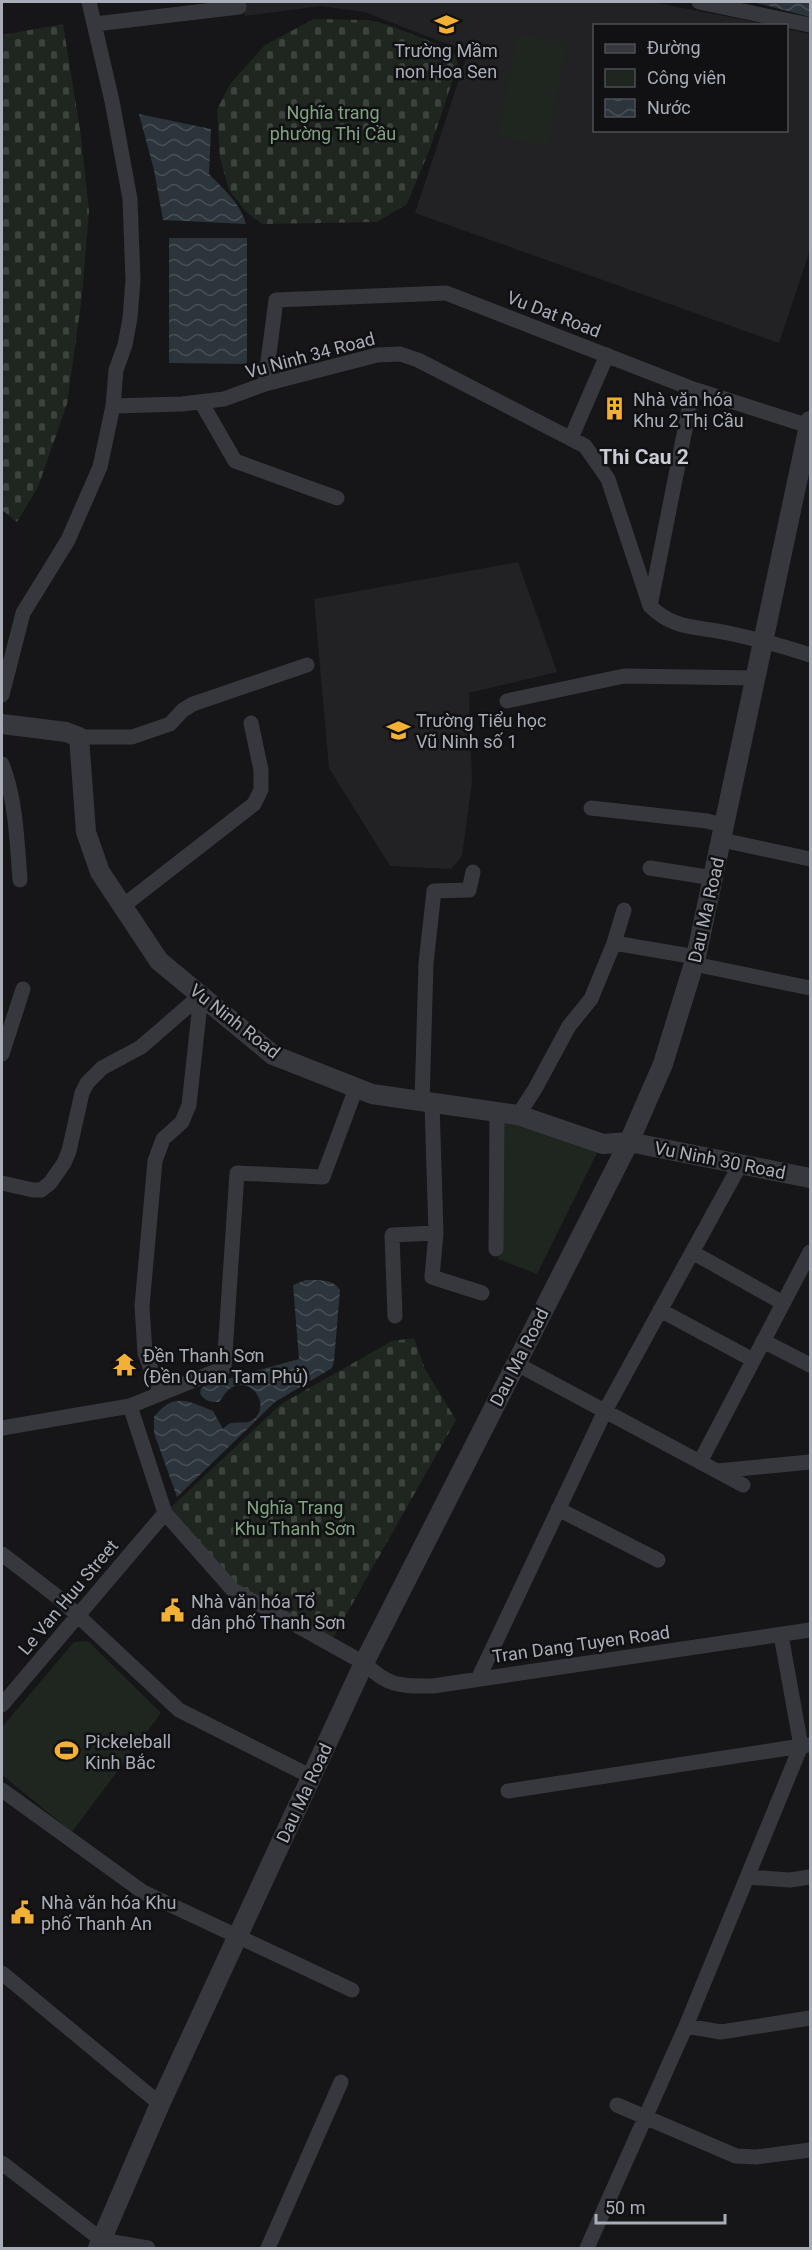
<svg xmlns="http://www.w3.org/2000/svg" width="812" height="2250" font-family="Roboto,sans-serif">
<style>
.built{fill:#222225}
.cemetery{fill:url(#cemetery-stones)}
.park{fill:#1e261f}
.water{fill:url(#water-waves)}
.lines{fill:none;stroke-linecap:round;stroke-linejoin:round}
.minor{stroke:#37383d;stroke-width:15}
.tertiary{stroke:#37383d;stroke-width:20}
.labels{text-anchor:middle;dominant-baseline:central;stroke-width:5;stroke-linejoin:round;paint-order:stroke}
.poi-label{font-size:18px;fill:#a8adb8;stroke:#111113;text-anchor:start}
.park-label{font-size:18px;fill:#7fa381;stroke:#111113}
.street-label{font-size:18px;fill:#a8adb8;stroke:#111113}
.quarter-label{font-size:21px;font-weight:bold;fill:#c9ccd4;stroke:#111113}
</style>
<defs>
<pattern id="cemetery-stones" width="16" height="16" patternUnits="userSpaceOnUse" patternTransform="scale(1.5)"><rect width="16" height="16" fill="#1e261f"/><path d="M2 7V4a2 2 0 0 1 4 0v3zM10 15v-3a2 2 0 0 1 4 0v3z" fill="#3c433d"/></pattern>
<pattern id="water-waves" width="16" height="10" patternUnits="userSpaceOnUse" patternTransform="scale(1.5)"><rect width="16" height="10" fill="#2c353c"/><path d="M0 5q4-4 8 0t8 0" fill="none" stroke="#485056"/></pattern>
</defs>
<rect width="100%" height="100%" fill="#161618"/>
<path class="built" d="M243,2H652L770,25L594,26V130H786L787,29L810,34V250L779,343L415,213L468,52L364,12L321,6L245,16Z
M518,562L557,672L469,693L472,782L462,856L451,869L390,866L329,768L314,599Z"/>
<path class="cemetery" d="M314,19L368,20L388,25L440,45L455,54L458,64L429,151L407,204L377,222L262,224L246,212L229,190L220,158L217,110L230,84L265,45Z
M63,24L81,136L89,211L82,296L67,404L38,487L17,522L2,510V35Z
M414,1338L425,1369L456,1420L333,1638L233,1590L165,1513L281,1404L392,1341Z"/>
<path class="park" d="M517,34L567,44L548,146L498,136Z
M504,1118L598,1151L537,1274L498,1259Z
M88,1641L161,1713L72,1832L2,1775V1727L74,1642Z"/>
<path class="water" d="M753,2H810V17Z
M139,114L211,129L209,174C224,190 240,202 246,224L163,220L154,170Z
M169,238H247V364L169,363Z
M306,1280C318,1280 334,1279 340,1290L334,1361L332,1368L275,1402L177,1497L154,1433V1417C174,1392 187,1401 213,1411L223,1429C225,1427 228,1424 231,1423C239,1421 246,1425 254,1419C271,1404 251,1376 231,1388C225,1391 223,1398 219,1402C209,1402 204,1401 200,1393L201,1388L209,1384L299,1359L293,1285Z"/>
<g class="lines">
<path class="minor" d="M89,2L112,101L130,199L133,280L130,318L125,345L116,370L113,406
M699,2L810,25
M95,24L239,7L238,2
M265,384L276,300L446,293L693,389L809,426
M201,402L235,461L337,498
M571,438L607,355
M650,606L693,389
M2,695L23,613L68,540L100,467L113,406L182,404L224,399L265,384L377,355L400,354L418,360L585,446L608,479L650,606C674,630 697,626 728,633C756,639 784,646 810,655
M507,701L624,676L756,678
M79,737H132L170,724L183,710L193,704L307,665
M2,764C16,799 17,842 20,880
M591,808L707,821L725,826
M722,840L810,859
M650,868L713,878
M123,906L254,804L261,790V770L251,723
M614,943L696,957
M694,964L810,988
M2,1054L23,989
M356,1088L323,1177L237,1173L224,1368L130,1406L165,1513L233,1590L364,1663C389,1687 399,1686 433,1686L810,1630
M422,1102L426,963L434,891L469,890L473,872
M518,1115L535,1089L569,1026L591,999L614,943L624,910
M2,1183L33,1190H41L50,1183L64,1163L69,1151L82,1093L87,1083L102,1068L141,1047L201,995
M436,1233L432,1277L482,1293
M496,1249L497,1112
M692,1252L783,1303
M660,1310L753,1360
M395,1316L392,1235L436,1233L432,1103
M763,1341L810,1365
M515,1363L743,1485
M160,1394L145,1353L142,1306L155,1161L163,1139L182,1122L189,1105L201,995
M2,1428L130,1406
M700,1462L810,1252
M717,1471L810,1462
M558,1509L658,1560
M2,1554L59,1598L179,1710L312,1777
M478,1679L605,1411L740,1165
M2,1705L165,1513
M2,1790L143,1892L352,1990
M508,1791L808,1745
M748,1877L790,1880L810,1877
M2,1973L160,2104
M686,2026L721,2032L810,2018
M617,2105L736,2156L756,2157L810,2150
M2,2163L112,2248
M101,2240L148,2248
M268,2248L341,2082
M587,2248L686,2026L801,1746L781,1635"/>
<path class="tertiary" d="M2,724L66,732L79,737L86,832L100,872L159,961L273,1055L372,1094L518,1115L603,1144L629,1142L810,1178
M98,2248L160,2104L364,1663L629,1142L663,1064L696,957L810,421"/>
</g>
<defs>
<symbol id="school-bare" viewBox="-9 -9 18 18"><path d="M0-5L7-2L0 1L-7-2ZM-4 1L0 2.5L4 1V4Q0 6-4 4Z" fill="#f2b134" stroke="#111113" stroke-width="2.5" paint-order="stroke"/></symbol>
<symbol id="building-bare" viewBox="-9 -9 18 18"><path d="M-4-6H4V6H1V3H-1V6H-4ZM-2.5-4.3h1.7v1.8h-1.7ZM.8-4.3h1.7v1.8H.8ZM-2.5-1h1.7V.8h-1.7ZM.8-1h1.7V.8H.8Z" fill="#f2b134" stroke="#111113" stroke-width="2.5" paint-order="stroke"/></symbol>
<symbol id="temple-bare" viewBox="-9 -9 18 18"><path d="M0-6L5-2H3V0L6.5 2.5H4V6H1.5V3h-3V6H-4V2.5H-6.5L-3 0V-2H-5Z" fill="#f2b134" stroke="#111113" stroke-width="2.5" paint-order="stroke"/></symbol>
<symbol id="civic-bare" viewBox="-9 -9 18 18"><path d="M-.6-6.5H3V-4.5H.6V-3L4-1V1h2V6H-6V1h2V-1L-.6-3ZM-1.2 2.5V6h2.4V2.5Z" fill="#f2b134" stroke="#111113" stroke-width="2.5" paint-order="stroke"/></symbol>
<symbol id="stadium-bare" viewBox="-9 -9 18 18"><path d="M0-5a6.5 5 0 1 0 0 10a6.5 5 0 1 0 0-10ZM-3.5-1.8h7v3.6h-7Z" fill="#f2b134" stroke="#111113" stroke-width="2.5" paint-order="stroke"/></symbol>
</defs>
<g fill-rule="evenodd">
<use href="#school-bare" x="430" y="8" width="33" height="33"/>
<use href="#building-bare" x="598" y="392" width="33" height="33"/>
<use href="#school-bare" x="382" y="714" width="33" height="33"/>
<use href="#temple-bare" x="108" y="1348" width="33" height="33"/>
<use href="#civic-bare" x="156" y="1594" width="33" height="33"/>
<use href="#stadium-bare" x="50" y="1734" width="33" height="33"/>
<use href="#civic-bare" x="6" y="1896" width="33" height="33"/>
</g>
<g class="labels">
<g class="poi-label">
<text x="446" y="50" text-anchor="middle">Trường Mầm<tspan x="446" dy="21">non Hoa Sen</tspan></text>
<text x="633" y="399">Nhà văn hóa<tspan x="633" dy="21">Khu 2 Thị Cầu</tspan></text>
<text x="416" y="720">Trường Tiểu học<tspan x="416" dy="21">Vũ Ninh số 1</tspan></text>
<text x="143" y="1355">Đền Thanh Sơn<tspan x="143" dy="21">(Đền Quan Tam Phủ)</tspan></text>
<text x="191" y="1601">Nhà văn hóa Tổ<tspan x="191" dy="21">dân phố Thanh Sơn</tspan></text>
<text x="85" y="1741">Pickeleball<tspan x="85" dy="21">Kinh Bắc</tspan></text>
<text x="41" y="1902">Nhà văn hóa Khu<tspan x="41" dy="21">phố Thanh An</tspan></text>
</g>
<g class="park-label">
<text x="333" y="112">Nghĩa trang<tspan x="333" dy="21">phường Thị Cầu</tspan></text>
<text x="295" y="1507">Nghĩa Trang<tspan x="295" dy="21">Khu Thanh Sơn</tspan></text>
</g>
<g class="street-label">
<text transform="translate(554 314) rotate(21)">Vu Dat Road</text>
<text transform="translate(310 355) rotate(-15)">Vu Ninh 34 Road</text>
<text transform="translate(706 910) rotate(-77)">Dau Ma Road</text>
<text transform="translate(235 1021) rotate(38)">Vu Ninh Road</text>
<text transform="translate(720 1160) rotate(11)">Vu Ninh 30 Road</text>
<text transform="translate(519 1357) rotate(-63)">Dau Ma Road</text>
<text transform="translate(68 1597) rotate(-50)">Le Van Huu Street</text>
<text transform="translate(581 1644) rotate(-8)">Tran Dang Tuyen Road</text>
<text transform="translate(304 1793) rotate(-65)">Dau Ma Road</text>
</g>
<g class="quarter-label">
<text x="644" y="457">Thi Cau 2</text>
</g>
</g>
<rect width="812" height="2250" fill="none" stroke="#a8adb8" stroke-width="6"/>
<rect x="593" y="24" width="195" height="108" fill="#111113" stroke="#4d4f55" stroke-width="1.5"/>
<rect x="605" y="44" width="30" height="9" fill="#37383d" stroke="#4d4f55" stroke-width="1.5"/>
<text x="647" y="54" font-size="18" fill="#a8adb8">Đường</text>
<rect x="605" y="69" width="30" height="18" fill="#1e261f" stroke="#4d4f55" stroke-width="1.5"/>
<text x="647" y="84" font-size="18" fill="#a8adb8">Công viên</text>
<rect x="605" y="99" width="30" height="18" fill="url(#water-waves)" stroke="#4d4f55" stroke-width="1.5"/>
<text x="647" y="114" font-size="18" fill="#a8adb8">Nước</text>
<path d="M596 2214v9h129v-9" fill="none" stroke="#a8adb8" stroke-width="3"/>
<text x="605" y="2214" font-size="18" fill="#a8adb8" stroke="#111113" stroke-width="4.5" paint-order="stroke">50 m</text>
</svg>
